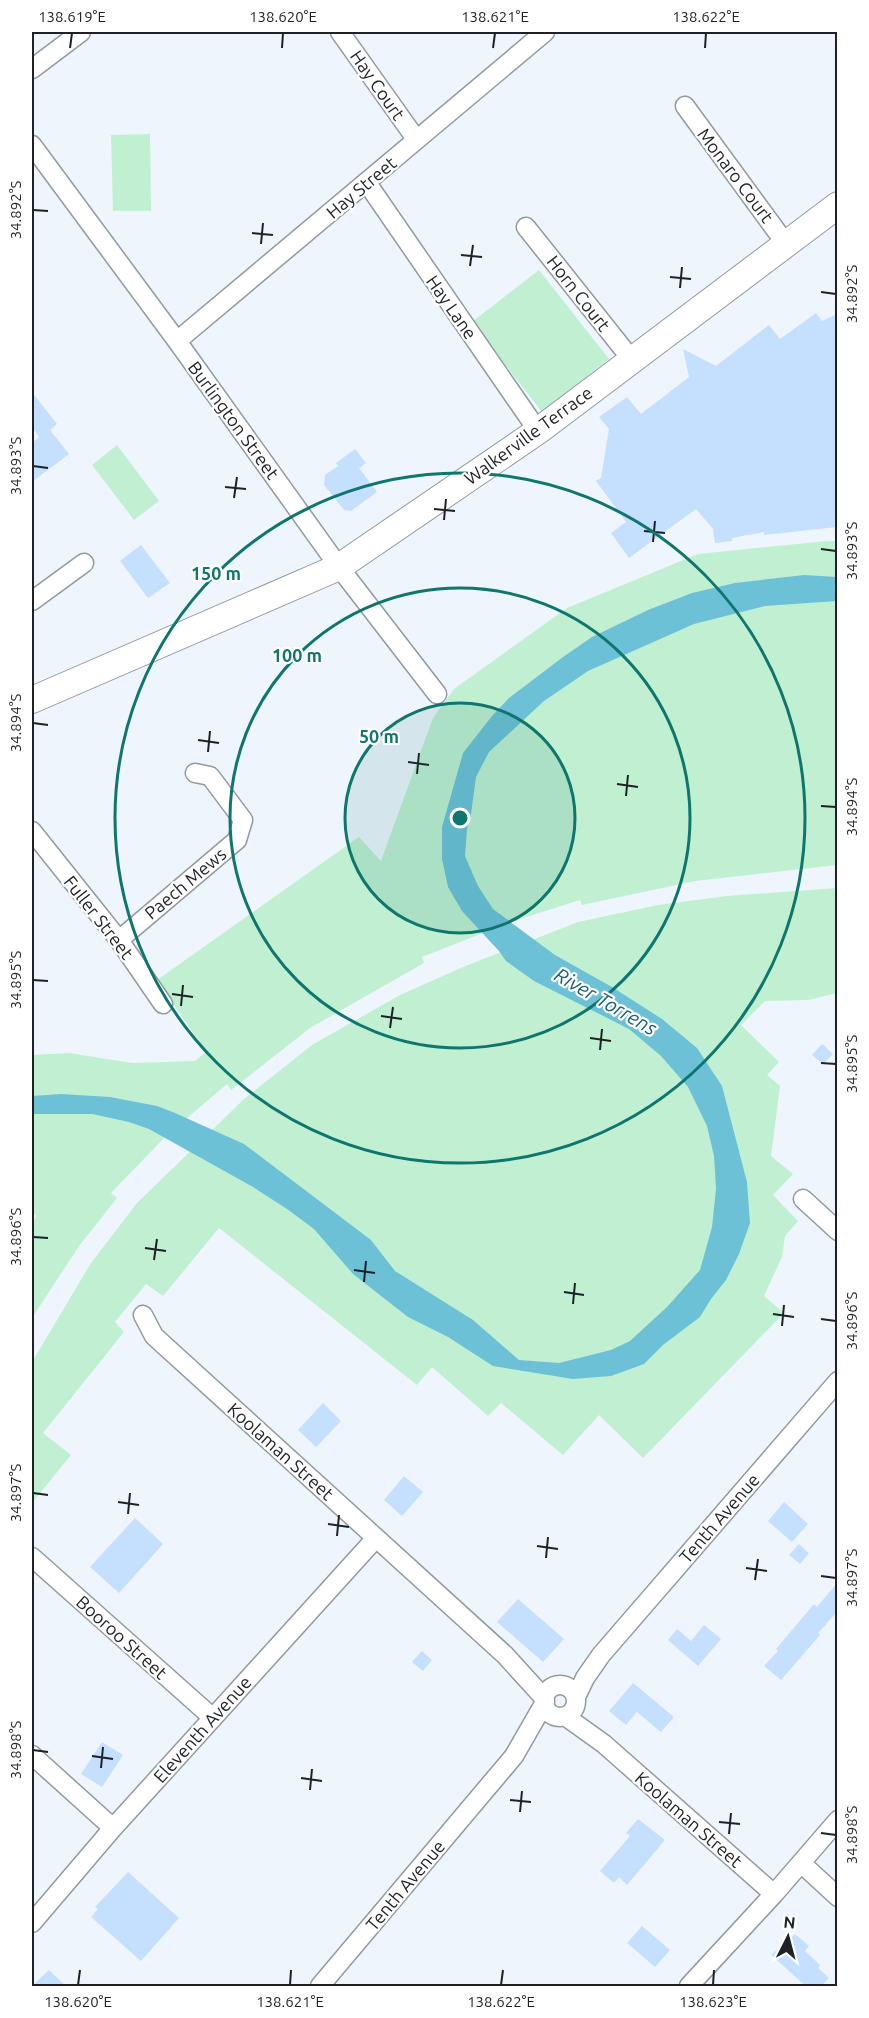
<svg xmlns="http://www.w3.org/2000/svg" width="869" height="2018" font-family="Ubuntu,sans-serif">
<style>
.green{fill:#c1efd2}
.water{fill:#6dc1d7}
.building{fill:#c5dfff}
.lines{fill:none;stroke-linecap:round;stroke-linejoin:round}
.street-casing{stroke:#9199a2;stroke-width:21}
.secondary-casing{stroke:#9199a2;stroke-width:28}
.street{stroke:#fff;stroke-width:18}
.secondary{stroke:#fff;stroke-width:26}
.ticks{fill:none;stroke:#1e2125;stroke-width:2}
.ring{fill:none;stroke:#0f766e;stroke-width:3}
.labels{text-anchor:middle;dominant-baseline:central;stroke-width:4.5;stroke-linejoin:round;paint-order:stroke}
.street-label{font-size:18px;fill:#1e2125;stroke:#fff}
.water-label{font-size:20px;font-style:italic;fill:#1d6171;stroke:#fff}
.centre{fill:#0f766e;stroke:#fff;stroke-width:3}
.ring-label{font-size:18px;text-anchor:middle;font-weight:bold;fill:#0f766e;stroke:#fff;stroke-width:4.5;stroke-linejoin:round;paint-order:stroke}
.neatline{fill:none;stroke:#1e2125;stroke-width:2}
.ticks-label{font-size:15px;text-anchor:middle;fill:#1e2125}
</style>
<rect width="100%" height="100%" fill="#eff5fd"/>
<path class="green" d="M150,134L151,211H113L111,135Z
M539,270L609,359L542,412L472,322Z
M117,445L159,501L134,520L92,465Z
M827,541H837V865L695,881L582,905L580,900L514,921L422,957L424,963L310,1028L231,1090L227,1084L166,1136L111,1193L117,1198L79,1246L32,1318V1225L36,1216L32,1212V1055L69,1053L132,1063L195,1061L206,1052L157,980L359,837L381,861L433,718L454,689L567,608L698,554Z
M837,888V993L808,1000L765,1001L741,1025L779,1062L767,1075L780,1086L771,1156L793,1174L773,1195L798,1221L785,1236L782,1257L764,1296L784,1313L643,1458L599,1415L563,1455L501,1403L488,1416L432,1367L417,1385L219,1228L163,1296L146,1284L115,1322L124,1332L43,1433L71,1455L32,1503V1362L91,1263L137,1203L244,1099L312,1045L400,995L463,967L578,922L658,905L727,896Z"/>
<path class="water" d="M804,575L837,577V601L765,606L694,624L588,671L544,701L489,752L476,777L471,814L467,829L465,856L478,886L493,909L555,955L612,987L662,1019L697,1048L722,1086L747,1182L750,1223L739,1254L726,1280L711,1299L700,1317L663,1345L644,1364L611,1376L573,1379L493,1366L448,1337L408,1317L353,1274L314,1229L287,1209L253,1187L149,1129L129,1122L92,1114H32V1096L61,1094L110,1097L157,1106L175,1113L244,1144L371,1240L395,1271L473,1320L519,1360L559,1363L611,1350L630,1341L667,1307L700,1270L712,1227L716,1189L714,1156L707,1126L688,1087L661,1056L629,1029L534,981L506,961L499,951L462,911L448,887L442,859V827L463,753L492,716L509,698L563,657L592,637L648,610L692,593L735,583Z"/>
<path class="building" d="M816,313L822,321L837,314V527L764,535V532L732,538V541L715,543L713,529L696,509L629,558L611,533L626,522L596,481L601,478L609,429L599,417L627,397L641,414L689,377L683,349L716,366L769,325L780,339Z
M32,392L57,424L50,430L69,454L32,482V443L39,437L32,427Z
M355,449L366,463L359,468L377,492L351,511L344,510L324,485L325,475L338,466L336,463Z
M141,545L170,583L148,598L120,561Z
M822,1044L833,1054L823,1064L812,1055Z
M323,1403L341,1421L316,1447L298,1430Z
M404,1476L423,1492L402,1516L384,1500Z
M784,1502L808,1524L792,1542L768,1521Z
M135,1518L163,1544L119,1593L90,1567Z
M799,1544L809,1553L800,1564L789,1555Z
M837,1583V1612L818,1633L820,1635L781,1680L764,1666L778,1651L776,1649L814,1604L817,1607Z
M518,1599L564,1639L543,1662L497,1622Z
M704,1625L721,1639L698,1666L668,1640L677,1629L691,1641Z
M422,1651L432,1660L423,1671L412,1662Z
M633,1683L674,1717L661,1732L637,1712L626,1725L609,1711Z
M102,1742L123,1755L102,1787L81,1774Z
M638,1819L665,1840L627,1885L619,1877L614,1883L600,1871L630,1836L626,1833Z
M128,1872L179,1918L141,1961L91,1917L98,1909L95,1907Z
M642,1926L670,1950L655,1967L627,1943Z
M795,1934L809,1946L805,1951L820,1965L818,1968L829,1978L821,1986H806L771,1955Z
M49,1970L66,1986H32Z"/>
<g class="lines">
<defs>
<path id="street" d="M340,32L416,139
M32,69L81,32
M685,106L786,244
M32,145L177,341L339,567L437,694
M367,183L538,431
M526,227L632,360
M177,341L545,32
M32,601L84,563
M32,831L119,940L163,1004
M119,940L237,840L243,820L210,776L195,773
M803,1199L838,1231
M143,1315L154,1336L505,1655L545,1699
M32,1557L213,1718
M544 1701a16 16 0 1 1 32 0a16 16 0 1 1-32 0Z
M576,1697L585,1678L601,1655L838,1381
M565,1716L604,1744L774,1894
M32,1755L113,1828
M801,1863L838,1897
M32,1923L113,1828L376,1538
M320,1986L514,1756L545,1702
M689,1986L774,1894L838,1820"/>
<path id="secondary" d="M32,700L339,567L538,431L838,205"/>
</defs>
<use href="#street" class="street-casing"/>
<use href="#secondary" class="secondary-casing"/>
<use href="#street" class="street"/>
<use href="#secondary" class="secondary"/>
</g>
<path class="ticks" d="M70,48L72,33M282,48L283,33M493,48L495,33M705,48L706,33M33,210L48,211M252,233L273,235M261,244L263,223M461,255L482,257M470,266L473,245M670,277L691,279M680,288L682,267M821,292L836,294M33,466L48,468M225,487L246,489M234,498L237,477M434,509L455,511M444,520L446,499M644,531L665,533M653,542L655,521M821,549L836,551M33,723L48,725M198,740L219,743M208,752L210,731M408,762L429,765M417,774L419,753M617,784L638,787M626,796L628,775M821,806L836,807M33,980L48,981M172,994L193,997M181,1006L183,985M381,1016L402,1019M390,1028L393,1007M590,1038L611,1041M600,1050L602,1029M821,1063L836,1064M33,1237L48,1238M145,1248L166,1251M154,1260L157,1239M354,1270L375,1273M364,1282L366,1261M564,1292L584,1295M573,1304L575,1283M773,1314L794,1317M821,1319L836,1321M782,1326L784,1305M33,1493L48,1495M118,1502L139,1505M128,1514L130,1493M328,1524L349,1527M337,1536L339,1515M537,1546L558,1549M546,1558L548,1537M746,1568L767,1571M821,1576L836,1578M755,1580L758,1559M33,1750L48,1752M92,1756L113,1759M101,1768L103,1747M301,1778L322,1781M310,1790L312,1769M510,1800L531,1802M520,1812L522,1791M719,1822L740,1824M821,1833L836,1835M729,1834L731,1813M78,1985L80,1970M290,1985L291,1970M501,1985L503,1970M713,1985L714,1970"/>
<circle cx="460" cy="818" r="115" fill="#0f766e" fill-opacity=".12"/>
<g class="ring">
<circle cx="460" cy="818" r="115"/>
<circle cx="460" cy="818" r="230"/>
<circle cx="460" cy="818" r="345"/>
</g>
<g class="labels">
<g class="street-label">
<text transform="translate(378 85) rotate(55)">Hay Court</text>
<text transform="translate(736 175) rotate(53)">Monaro Court</text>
<text transform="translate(361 187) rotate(-40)">Hay Street</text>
<text transform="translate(579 293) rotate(52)">Horn Court</text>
<text transform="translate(452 307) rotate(55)">Hay Lane</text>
<text transform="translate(234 420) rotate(54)">Burlington Street</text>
<text transform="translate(528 435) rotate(-36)">Walkerville Terrace</text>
<text transform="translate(185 883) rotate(-40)">Paech Mews</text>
<text transform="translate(99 917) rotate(52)">Fuller Street</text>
<text transform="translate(281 1451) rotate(42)">Koolaman Street</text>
<text transform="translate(719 1518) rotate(-49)">Tenth Avenue</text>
<text transform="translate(122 1637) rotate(42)">Booroo Street</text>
<text transform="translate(202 1729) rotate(-48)">Eleventh Avenue</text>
<text transform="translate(689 1819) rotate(41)">Koolaman Street</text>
<text transform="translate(405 1885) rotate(-50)">Tenth Avenue</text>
</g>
<g class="water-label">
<text transform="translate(606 1001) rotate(30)">River Torrens</text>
</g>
</g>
<circle cx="460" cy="818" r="9" class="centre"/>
<g class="ring-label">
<text x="216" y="580">150 m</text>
<text x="297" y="662">100 m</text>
<text x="379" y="743">50 m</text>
</g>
<rect width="869" height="2018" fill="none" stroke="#ffffff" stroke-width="66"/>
<g transform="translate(788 1937) rotate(6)" stroke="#ffffff" stroke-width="4.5" paint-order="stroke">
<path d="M0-4.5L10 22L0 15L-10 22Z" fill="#1e2125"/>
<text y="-9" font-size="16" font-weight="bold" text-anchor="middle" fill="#1e2125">N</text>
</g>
<rect x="33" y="33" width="803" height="1952" class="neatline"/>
<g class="ticks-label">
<text x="72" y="22">138.619°E</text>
<text x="283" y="22">138.620°E</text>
<text x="495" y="22">138.621°E</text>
<text x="706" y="22">138.622°E</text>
<text transform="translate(16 210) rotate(-90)" y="5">34.892°S</text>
<text transform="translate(852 294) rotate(-90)" y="5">34.892°S</text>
<text transform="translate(16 466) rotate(-90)" y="5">34.893°S</text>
<text transform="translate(852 551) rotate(-90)" y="5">34.893°S</text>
<text transform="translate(16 723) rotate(-90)" y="5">34.894°S</text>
<text transform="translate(852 807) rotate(-90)" y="5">34.894°S</text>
<text transform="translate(16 980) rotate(-90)" y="5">34.895°S</text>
<text transform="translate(852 1064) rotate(-90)" y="5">34.895°S</text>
<text transform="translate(16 1237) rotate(-90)" y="5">34.896°S</text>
<text transform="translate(852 1321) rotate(-90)" y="5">34.896°S</text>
<text transform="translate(16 1493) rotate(-90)" y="5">34.897°S</text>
<text transform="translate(852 1578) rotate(-90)" y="5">34.897°S</text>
<text transform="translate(16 1750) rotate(-90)" y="5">34.898°S</text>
<text transform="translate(852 1835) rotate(-90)" y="5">34.898°S</text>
<text x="78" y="2007">138.620°E</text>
<text x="290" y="2007">138.621°E</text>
<text x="501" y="2007">138.622°E</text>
<text x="713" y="2007">138.623°E</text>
</g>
</svg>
